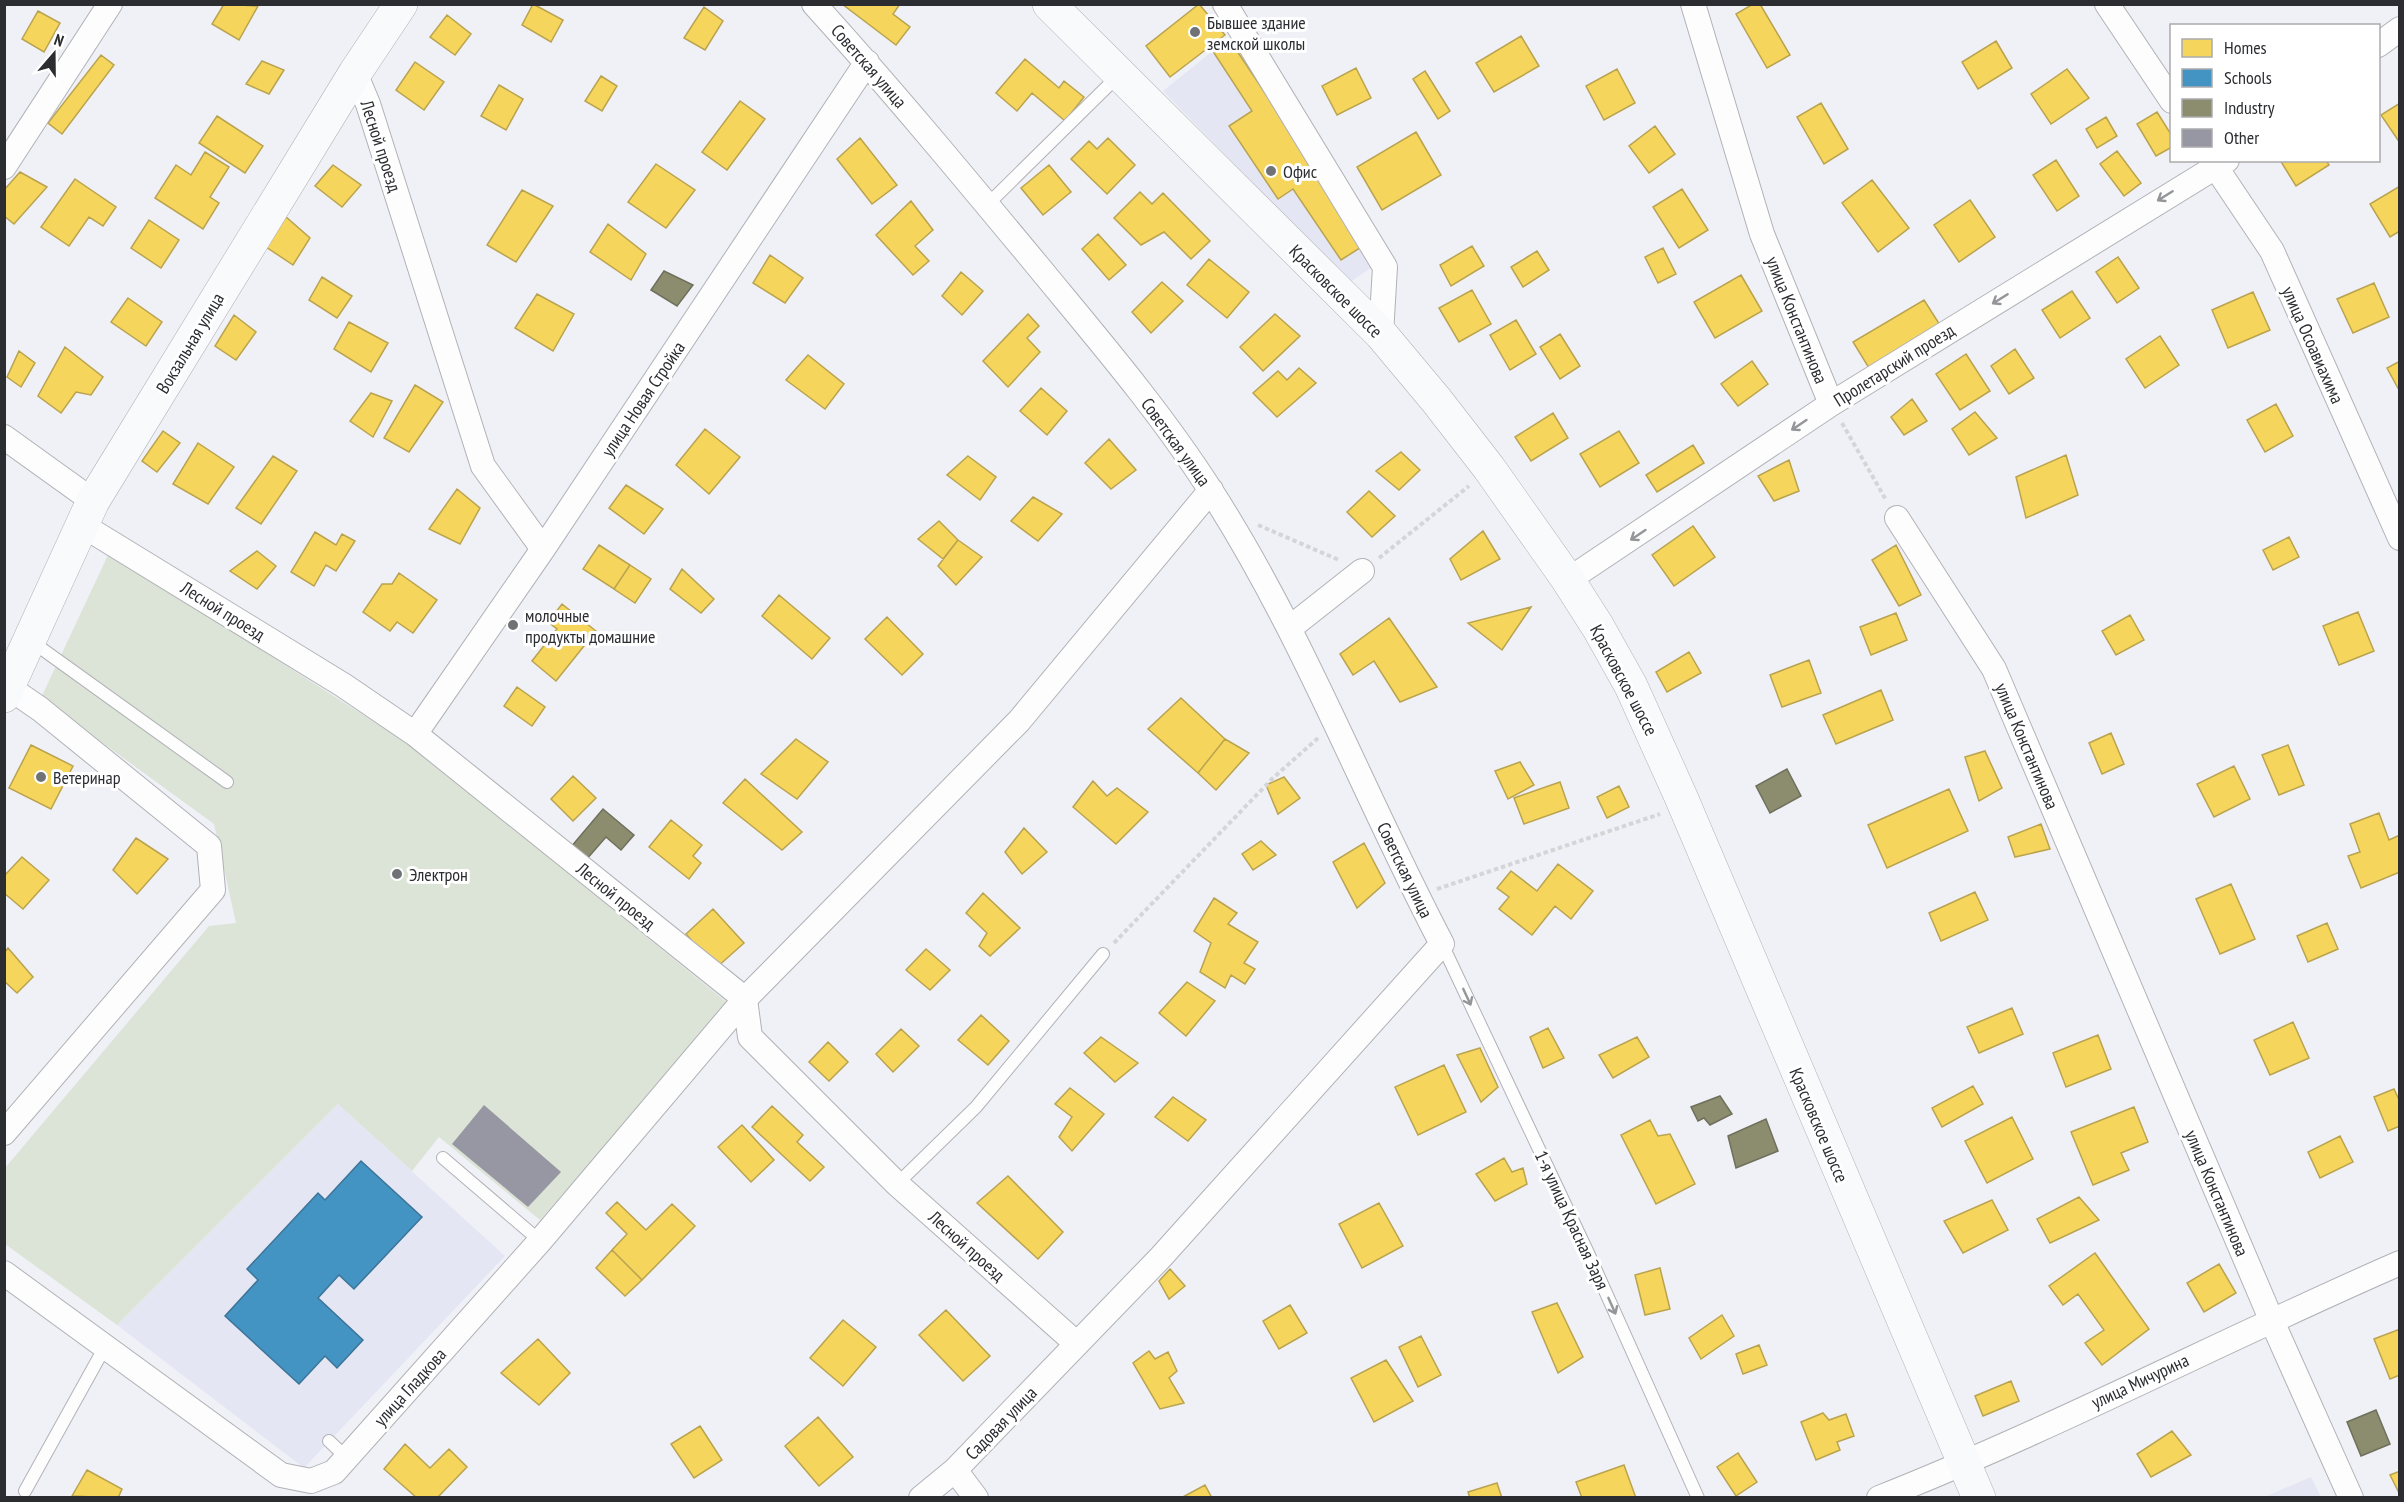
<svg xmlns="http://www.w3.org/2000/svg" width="2404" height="1502" font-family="'PT Sans Narrow',sans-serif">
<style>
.built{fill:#e4e6f3}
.green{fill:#dbe4d7}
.homes{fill:#f6d55c;stroke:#b9a34f;stroke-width:1.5}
.schools{fill:#4393c3;stroke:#3c7497;stroke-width:1.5}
.industry{fill:#8c8c6e;stroke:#6f705c;stroke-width:1.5}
.building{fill:#9697a2}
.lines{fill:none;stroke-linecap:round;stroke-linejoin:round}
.lane-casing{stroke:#b1b2b6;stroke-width:14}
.street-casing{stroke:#b1b2b6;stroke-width:26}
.secondary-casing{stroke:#b1b2b6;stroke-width:34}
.path{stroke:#d5d5d7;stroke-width:4;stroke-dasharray:4.5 3;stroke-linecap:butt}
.lane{stroke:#fdfdfe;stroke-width:12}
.street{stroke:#fdfdfe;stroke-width:24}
.secondary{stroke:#f8fafc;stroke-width:33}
.oneway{stroke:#949598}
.poi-dot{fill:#717276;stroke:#fff;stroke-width:2}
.labels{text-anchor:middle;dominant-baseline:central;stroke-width:6;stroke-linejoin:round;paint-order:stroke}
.poi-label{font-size:18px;fill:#2c2d31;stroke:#fff;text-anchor:start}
.street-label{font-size:18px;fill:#2c2d31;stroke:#fff}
</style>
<rect width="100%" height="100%" fill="#f0f1f7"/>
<path class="built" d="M1235,33L1374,266L1350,282L1163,91Z
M338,1104L505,1256L304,1468L117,1325Z
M2311,1477L2321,1497H2264Z"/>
<path class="green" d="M109,553L412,746L730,1005L540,1220L439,1137L412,1171L338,1104L117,1325L5,1244V1168L209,926L236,923L214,824L41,698Z"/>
<path class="homes" d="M224,4L258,6L239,40L212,24Z
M533,4L563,20L551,42L522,25Z
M842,4H900L893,14L910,27L896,45Z
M1199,4L1225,35L1170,77L1146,46Z
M1753,4H1760L1790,55L1767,68L1736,14Z
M704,7L723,21L705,50L684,38Z
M38,11L60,23L44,52L22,39Z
M447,15L471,34L455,55L430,37Z
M1521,36L1539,66L1494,92L1476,63Z
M1996,41L2012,68L1978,89L1962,62Z
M1231,42L1366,244L1341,260L1293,189L1278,199L1229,126L1252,111L1214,53Z
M101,55L114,65L62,134L48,123Z
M1025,59L1059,88L1064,81L1084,97L1065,121L1032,93L1017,111L996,93Z
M262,61L284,70L269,94L246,84Z
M415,62L444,82L424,110L396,90Z
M1356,68L1371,98L1337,115L1322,86Z
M1617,69L1635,103L1604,120L1586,86Z
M2067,69L2089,98L2051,124L2031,94Z
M1425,71L1450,111L1438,119L1413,79Z
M601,76L617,86L602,111L585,101Z
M499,85L523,99L506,130L481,116Z
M740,101L765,119L727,170L702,152Z
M1821,103L1848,149L1824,164L1797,117Z
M2400,103V143L2381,115Z
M2157,112L2172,136V147L2156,156L2137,124Z
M217,116L263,146L245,173L199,143Z
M2106,117L2117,136L2097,148L2086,129Z
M1655,126L1675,154L1649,173L1629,146Z
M1416,132L1441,175L1382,210L1357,167Z
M860,138L897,185L872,204L837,159Z
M1108,138L1135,165L1107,194L1071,159L1089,141L1097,149Z
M2117,151L2141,183L2124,196L2100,164Z
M205,152L229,167L210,197L219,203L203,229L155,198L176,165L191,175Z
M2056,160L2079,196L2057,211L2033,175Z
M2280,160H2326L2329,165L2296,186Z
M656,164L695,190L666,228L628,202Z
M333,165L361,185L342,207L315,186Z
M1049,165L1071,192L1043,215L1021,188Z
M20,172L47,187L14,224L4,216V190Z
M75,179L116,207L103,226L89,217L69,246L41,227Z
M1872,180L1909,228L1878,252L1842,203Z
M2400,186V231L2390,237L2370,204Z
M1682,189L1708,230L1679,248L1653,207Z
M522,190L553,206L516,262L487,245Z
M1140,192L1152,204L1163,193L1210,241L1191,259L1164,232L1141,245L1114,218Z
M1970,200L1995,237L1959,262L1934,225Z
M911,201L933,230L915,246L929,261L913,275L876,235Z
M285,216L310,238L293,265L266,247Z
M149,220L179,240L161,268L131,248Z
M608,224L646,254L631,280L590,252Z
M1098,234L1126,265L1109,280L1082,249Z
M1472,246L1484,266L1451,286L1440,265Z
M1663,248L1676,274L1658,283L1645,257Z
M1537,251L1549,270L1523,287L1511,267Z
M770,255L803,278L785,303L753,283Z
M2118,257L2139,288L2117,303L2096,272Z
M1209,259L1249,292L1227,318L1187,285Z
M961,272L983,291L962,315L942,296Z
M1741,275L1762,311L1715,338L1694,302Z
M322,277L352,296L337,318L309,300Z
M1162,282L1183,301L1151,333L1132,312Z
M2374,283L2389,317L2353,333L2337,299Z
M1472,290L1491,324L1459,342L1439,308Z
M2072,291L2090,318L2060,338L2042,310Z
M2253,292L2270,330L2228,348L2212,310Z
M537,294L574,314L553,351L515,328Z
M128,298L162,322L146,346L111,322Z
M1924,300L1940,325L1869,368L1853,342Z
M1028,314L1039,326L1027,338L1040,352L1008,387L983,361Z
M1275,314L1300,336L1263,371L1240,347Z
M234,315L256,332L236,360L215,346Z
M1516,320L1536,354L1510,370L1490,335Z
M349,322L388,343L371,372L334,349Z
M1560,334L1580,366L1560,379L1540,347Z
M2160,336L2179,365L2145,388L2126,359Z
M65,347L103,377L91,395L76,392L61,413L38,396Z
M2015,349L2034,378L2009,394L1991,366Z
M19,351L35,363L21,387L7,377Z
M1966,354L1990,391L1960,410L1936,374Z
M808,355L844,384L825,409L786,380Z
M1752,361L1768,384L1738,406L1721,384Z
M2400,361V392L2387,368Z
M1299,368L1316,383L1277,417L1253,393L1278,371L1287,380Z
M415,385L443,402L409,452L384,438Z
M1041,388L1067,411L1047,435L1020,411Z
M371,393L392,401L373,437L350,421Z
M1912,399L1927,421L1904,435L1891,417Z
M2276,404L2293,436L2265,452L2247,420Z
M1975,412L1997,438L1969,455L1952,429Z
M1553,413L1568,438L1531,461L1515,437Z
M705,429L740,457L709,494L676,465Z
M163,431L180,443L157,472L142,461Z
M1619,431L1639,463L1600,487L1580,454Z
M1109,439L1136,470L1111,489L1085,463Z
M198,443L234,467L208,504L173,484Z
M1693,445L1704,463L1657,492L1646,475Z
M1401,452L1420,470L1399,490L1376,471Z
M2066,455L2078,495L2026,518L2016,477Z
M273,456L297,471L261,524L236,508Z
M968,456L996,477L980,500L947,475Z
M1789,460L1799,491L1774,501L1758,476Z
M626,485L663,509L644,534L609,508Z
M457,489L480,508L460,544L429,529Z
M1369,491L1395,516L1372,537L1347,512Z
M1033,497L1062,514L1038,541L1011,521Z
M939,521L958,540L943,559L918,539Z
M1693,526L1715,557L1674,586L1652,555Z
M1483,531L1500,559L1461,580L1450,559Z
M315,532L336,545L342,534L355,541L336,571L326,565L314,586L291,572Z
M2289,537L2299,557L2273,570L2263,550Z
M958,540L982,557L956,585L938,566Z
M599,545L630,565L614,589L583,569Z
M1896,545L1921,595L1899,606L1872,560Z
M257,551L276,566L257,589L230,571Z
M630,565L651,579L635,603L614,589Z
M682,569L714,599L701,613L670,589Z
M399,573L437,600L413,633L397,622L390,631L363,612L382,584H392Z
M779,595L830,638L812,659L762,616Z
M562,604L596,631L556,681L532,661L557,629L548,622Z
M1531,607L1502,650L1468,623Z
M2358,612L2374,651L2339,665L2323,626Z
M1896,613L1907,640L1871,655L1860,627Z
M2130,615L2144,640L2116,655L2102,631Z
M887,617L923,654L902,675L865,639Z
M1389,618L1437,687L1400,702L1374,661L1353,675L1340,654Z
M1689,652L1701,673L1667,692L1656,672Z
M1809,660L1821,693L1782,707L1770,675Z
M517,687L545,707L532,726L504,706Z
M1881,690L1893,720L1836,744L1823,715Z
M1181,698L1225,739L1198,773L1148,729Z
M2111,733L2124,764L2102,774L2089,743Z
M796,739L828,762L797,799L761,774Z
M1225,739L1249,753L1216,790L1198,773Z
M31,745L73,766L51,809L9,788Z
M2288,745L2304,785L2279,795L2262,755Z
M1985,751L2002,788L1979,801L1965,757Z
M1520,762L1534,785L1508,799L1495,771Z
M2234,766L2250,799L2214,817L2197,784Z
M573,776L596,798L573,821L551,799Z
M1284,777L1300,798L1278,814L1266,785Z
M745,779L802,832L782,850L723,803Z
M1093,781L1107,796L1117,788L1148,812L1116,844L1073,807Z
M1560,782L1569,808L1524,824L1514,798Z
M1619,786L1629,807L1607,818L1597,797Z
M1949,789L1968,831L1887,868L1868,825Z
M2379,813L2389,840L2400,835V872L2361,888L2348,856L2360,852L2350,824Z
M671,820L702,845L693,856L701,863L689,879L649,847Z
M2041,824L2050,849L2015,857L2008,837Z
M1024,828L1047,852L1022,874L1005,852Z
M136,838L168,859L137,894L113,870Z
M1261,841L1276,855L1253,870L1242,854Z
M1364,843L1385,883L1357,908L1333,862Z
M22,857L49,880L23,909L4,893V876Z
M1558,864L1593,891L1571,919L1555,906L1532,935L1499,909L1509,897L1497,888L1511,871L1537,891Z
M2231,884L2255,939L2220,954L2196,899Z
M1975,892L1988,920L1941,941L1929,913Z
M983,893L1020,928L990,956L979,946L987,933L966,913Z
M1214,898L1237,913L1228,924L1258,942L1244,963L1255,969L1245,984L1231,975L1225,988L1200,972L1211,943L1194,931Z
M713,909L744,943L716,968L686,934Z
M2327,923L2338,949L2308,962L2297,936Z
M8,948L33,977L17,993L4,981V953Z
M926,949L950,970L930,990L906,970Z
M1187,982L1215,1001L1186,1036L1159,1013Z
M2012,1008L2023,1034L1979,1053L1967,1027Z
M981,1015L1009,1041L988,1065L958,1040Z
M2293,1022L2309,1058L2270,1075L2254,1040Z
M1548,1028L1564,1058L1543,1068L1530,1037Z
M901,1029L919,1046L893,1072L876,1054Z
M2098,1035L2111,1069L2066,1087L2053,1053Z
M1101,1037L1138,1063L1115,1082L1084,1053Z
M1637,1037L1649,1057L1613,1078L1599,1055Z
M828,1042L848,1062L829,1081L809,1062Z
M1480,1048L1498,1087L1481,1102L1457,1055Z
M1444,1065L1466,1112L1418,1135L1395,1087Z
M1973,1086L1983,1104L1942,1127L1932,1108Z
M1070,1088L1104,1114L1072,1151L1059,1137L1072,1117L1055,1104Z
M2394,1089L2400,1102V1126L2388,1131L2374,1097Z
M1173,1097L1206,1120L1188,1141L1155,1117Z
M772,1106L803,1135L797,1142L824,1167L810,1181L752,1127Z
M2134,1107L2148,1142L2121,1153L2129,1170L2093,1185L2071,1132Z
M2012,1117L2033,1159L1987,1183L1965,1141Z
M1650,1120L1658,1136L1670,1134L1695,1184L1656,1204L1621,1135Z
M742,1125L774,1160L751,1182L718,1147Z
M2340,1136L2353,1162L2320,1178L2308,1152Z
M1504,1158L1512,1172L1523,1168L1527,1184L1495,1201L1476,1174Z
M1008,1176L1063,1232L1038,1259L977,1203Z
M2079,1197L2099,1220L2050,1243L2037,1219Z
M1992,1200L2008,1230L1963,1253L1944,1221Z
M617,1202L646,1230L672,1204L695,1226L642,1280L612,1250L627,1234L606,1213Z
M1379,1203L1403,1246L1362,1268L1339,1224Z
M612,1250L642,1280L625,1296L596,1268Z
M2095,1253L2149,1329L2102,1365L2085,1343L2104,1330L2078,1294L2063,1305L2049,1286Z
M2219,1264L2236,1293L2204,1312L2187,1283Z
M1660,1268L1670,1309L1645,1315L1635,1275Z
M1170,1269L1185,1286L1169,1299L1159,1281Z
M1557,1303L1583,1357L1558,1373L1532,1312Z
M1290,1305L1307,1333L1279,1349L1263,1321Z
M946,1310L990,1356L963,1381L919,1335Z
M1722,1315L1734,1336L1701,1359L1689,1338Z
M843,1320L876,1347L843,1386L810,1358Z
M2400,1329V1375L2390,1379L2374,1339Z
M1421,1336L1441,1375L1418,1387L1399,1347Z
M538,1339L570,1373L539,1405L501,1373Z
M1759,1345L1767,1365L1743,1374L1736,1354Z
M1149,1351L1155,1359L1168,1352L1177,1371L1169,1378L1184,1403L1160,1409L1133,1363Z
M1386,1360L1413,1401L1374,1422L1351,1378Z
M2011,1381L2019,1401L1983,1416L1975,1396Z
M1823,1413L1829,1420L1846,1414L1854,1436L1837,1442L1840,1450L1816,1460L1801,1422Z
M818,1417L853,1457L819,1486L785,1446Z
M700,1426L722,1460L694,1478L671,1444Z
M2172,1431L2191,1455L2151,1477L2137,1454Z
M405,1444L430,1468L449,1449L467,1467L437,1498H417L384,1469Z
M1738,1453L1757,1482L1736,1496L1717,1467Z
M1624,1465L1636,1498H1582L1576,1482Z
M87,1470L122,1489L118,1498L72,1496Z
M2400,1471V1495L2390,1475Z
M1497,1483L1502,1498H1470L1468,1492Z
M1205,1485L1212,1498H1181Z"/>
<path class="schools" d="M361,1161L422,1217L354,1289L339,1275L318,1298L363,1340L337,1368L325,1356L299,1384L225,1316L258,1280L247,1269L318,1193L325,1200Z"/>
<path class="industry" d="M664,271L693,285L677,306L651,290Z
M1787,769L1801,796L1770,813L1756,786Z
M603,809L634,835L621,850L606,837L586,860L571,847Z
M1720,1096L1732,1114L1710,1125L1704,1118L1698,1121L1691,1107Z
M1766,1119L1778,1151L1736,1168L1728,1136Z
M2376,1410L2390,1444L2361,1456L2347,1422Z"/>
<path class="building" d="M484,1105L561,1172L528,1207L452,1144Z"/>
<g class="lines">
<defs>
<path id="lane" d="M987,205L1118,76
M31,641L227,782
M1442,944L1589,1255L1698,1498
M443,1158L540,1241
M897,1184L976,1107L1103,954
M329,1441L347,1458
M25,1491L106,1345"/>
<path id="street" d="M814,4C891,89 964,177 1037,265C1097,338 1160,411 1211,491C1303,634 1363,794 1442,944L1161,1257L955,1470L921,1498
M1225,4L1385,267L1381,334
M1693,4L1762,234L1831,404
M2107,4L2172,101
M2378,45L2400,29
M355,73L368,104L483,466L543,549
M2211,160L2272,251L2400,538
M4,167L110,4
M4,437L93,501
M1897,518L1994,669L2271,1319L2351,1498
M82,525L343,685L415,734L745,999L750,1037L897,1184L1077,1344
M1568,580L1831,404L2227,160
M1291,627L1362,571
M415,734L543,549L867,62
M4,1133L213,890L209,846L40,709L8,687
M4,1273L281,1475L311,1481L334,1472L540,1241L745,999L1019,721L1211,490
M955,1470L976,1498
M1879,1498C2056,1428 2225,1339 2400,1263"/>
<path id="secondary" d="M1049,4L1381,334L1437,401L1489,468L1568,580L1598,627L1631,686L1681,797L1979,1498
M4,696L93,501L355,73L401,4"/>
</defs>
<use href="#lane" class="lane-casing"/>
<use href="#street" class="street-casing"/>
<use href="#secondary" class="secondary-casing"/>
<path class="path" d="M1842,423L1886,500
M1258,525L1339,560
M1379,558L1469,486
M1437,889L1660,814
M1114,943L1272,779L1318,738"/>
<use href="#lane" class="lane"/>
<use href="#street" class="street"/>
<use href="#secondary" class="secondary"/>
</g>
<defs><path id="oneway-shaft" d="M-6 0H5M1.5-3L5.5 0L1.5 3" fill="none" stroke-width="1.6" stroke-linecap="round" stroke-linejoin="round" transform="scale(1.5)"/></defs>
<g class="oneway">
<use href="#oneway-shaft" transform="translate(2165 196) rotate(148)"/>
<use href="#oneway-shaft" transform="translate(2000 299) rotate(148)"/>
<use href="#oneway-shaft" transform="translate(1799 425) rotate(146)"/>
<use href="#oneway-shaft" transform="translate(1638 535) rotate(146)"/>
<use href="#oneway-shaft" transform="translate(1467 997) rotate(65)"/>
<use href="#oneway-shaft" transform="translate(1612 1306) rotate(66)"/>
</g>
<g class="poi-dot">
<circle cx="1195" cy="32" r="6"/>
<circle cx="1271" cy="171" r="6"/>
<circle cx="513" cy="625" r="6"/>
<circle cx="41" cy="777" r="6"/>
<circle cx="397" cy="874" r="6"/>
</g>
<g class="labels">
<g class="poi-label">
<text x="1207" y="22">Бывшее здание<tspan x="1207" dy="21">земской школы</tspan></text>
<text x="1283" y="171">Офис</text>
<text x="525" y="615">молочные<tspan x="525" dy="21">продукты домашние</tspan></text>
<text x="53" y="777">Ветеринар</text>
<text x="409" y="874">Электрон</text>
</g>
<g class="street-label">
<text transform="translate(869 66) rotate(49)">Советская улица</text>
<text transform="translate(381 146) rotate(72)">Лесной проезд</text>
<text transform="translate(1336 291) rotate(45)">Красковское шоссе</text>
<text transform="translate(1797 320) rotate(68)">улица Константинова</text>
<text transform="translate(190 343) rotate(-59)">Вокзальная улица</text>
<text transform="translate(2313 345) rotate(66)">улица Осоавиахима</text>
<text transform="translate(1894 365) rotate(-32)">Пролетарский проезд</text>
<text transform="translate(643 399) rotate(-56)">улица Новая Стройка</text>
<text transform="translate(1176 442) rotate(54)">Советская улица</text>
<text transform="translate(223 611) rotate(32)">Лесной проезд</text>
<text transform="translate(1624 680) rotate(62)">Красковское шоссе</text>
<text transform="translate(2027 746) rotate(67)">улица Константинова</text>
<text transform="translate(1405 870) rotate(64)">Советская улица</text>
<text transform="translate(616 896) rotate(39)">Лесной проезд</text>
<text transform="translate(1819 1125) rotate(67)">Красковское шоссе</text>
<text transform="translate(2217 1193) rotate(67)">улица Константинова</text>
<text transform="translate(1572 1220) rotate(65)">1-я улица Красная Заря</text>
<text transform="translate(967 1246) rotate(42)">Лесной проезд</text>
<text transform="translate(2140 1381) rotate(-25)">улица Мичурина</text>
<text transform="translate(410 1387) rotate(-48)">улица Гладкова</text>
<text transform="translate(1001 1423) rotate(-46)">Садовая улица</text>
</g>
</g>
<rect width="2404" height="1502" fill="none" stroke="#2c2d31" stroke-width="12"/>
<rect x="2170" y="24" width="210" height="138" fill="#ffffff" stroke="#ababad" stroke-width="1.5"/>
<rect x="2182" y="39" width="30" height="18" fill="#f6d55c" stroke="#ababad" stroke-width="1.5"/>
<text x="2224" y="54" font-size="18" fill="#2c2d31">Homes</text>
<rect x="2182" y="69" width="30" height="18" fill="#4393c3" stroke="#ababad" stroke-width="1.5"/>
<text x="2224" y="84" font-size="18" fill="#2c2d31">Schools</text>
<rect x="2182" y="99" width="30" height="18" fill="#8c8c6e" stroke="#ababad" stroke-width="1.5"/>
<text x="2224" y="114" font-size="18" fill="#2c2d31">Industry</text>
<rect x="2182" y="129" width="30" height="18" fill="#9697a2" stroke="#ababad" stroke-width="1.5"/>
<text x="2224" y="144" font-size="18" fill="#2c2d31">Other</text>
<g transform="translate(54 54) rotate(20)" stroke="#ffffff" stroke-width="4.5" paint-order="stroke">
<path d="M0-4.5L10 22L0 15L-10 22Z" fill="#2c2d31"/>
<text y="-9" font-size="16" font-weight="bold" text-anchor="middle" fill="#2c2d31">N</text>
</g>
</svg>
